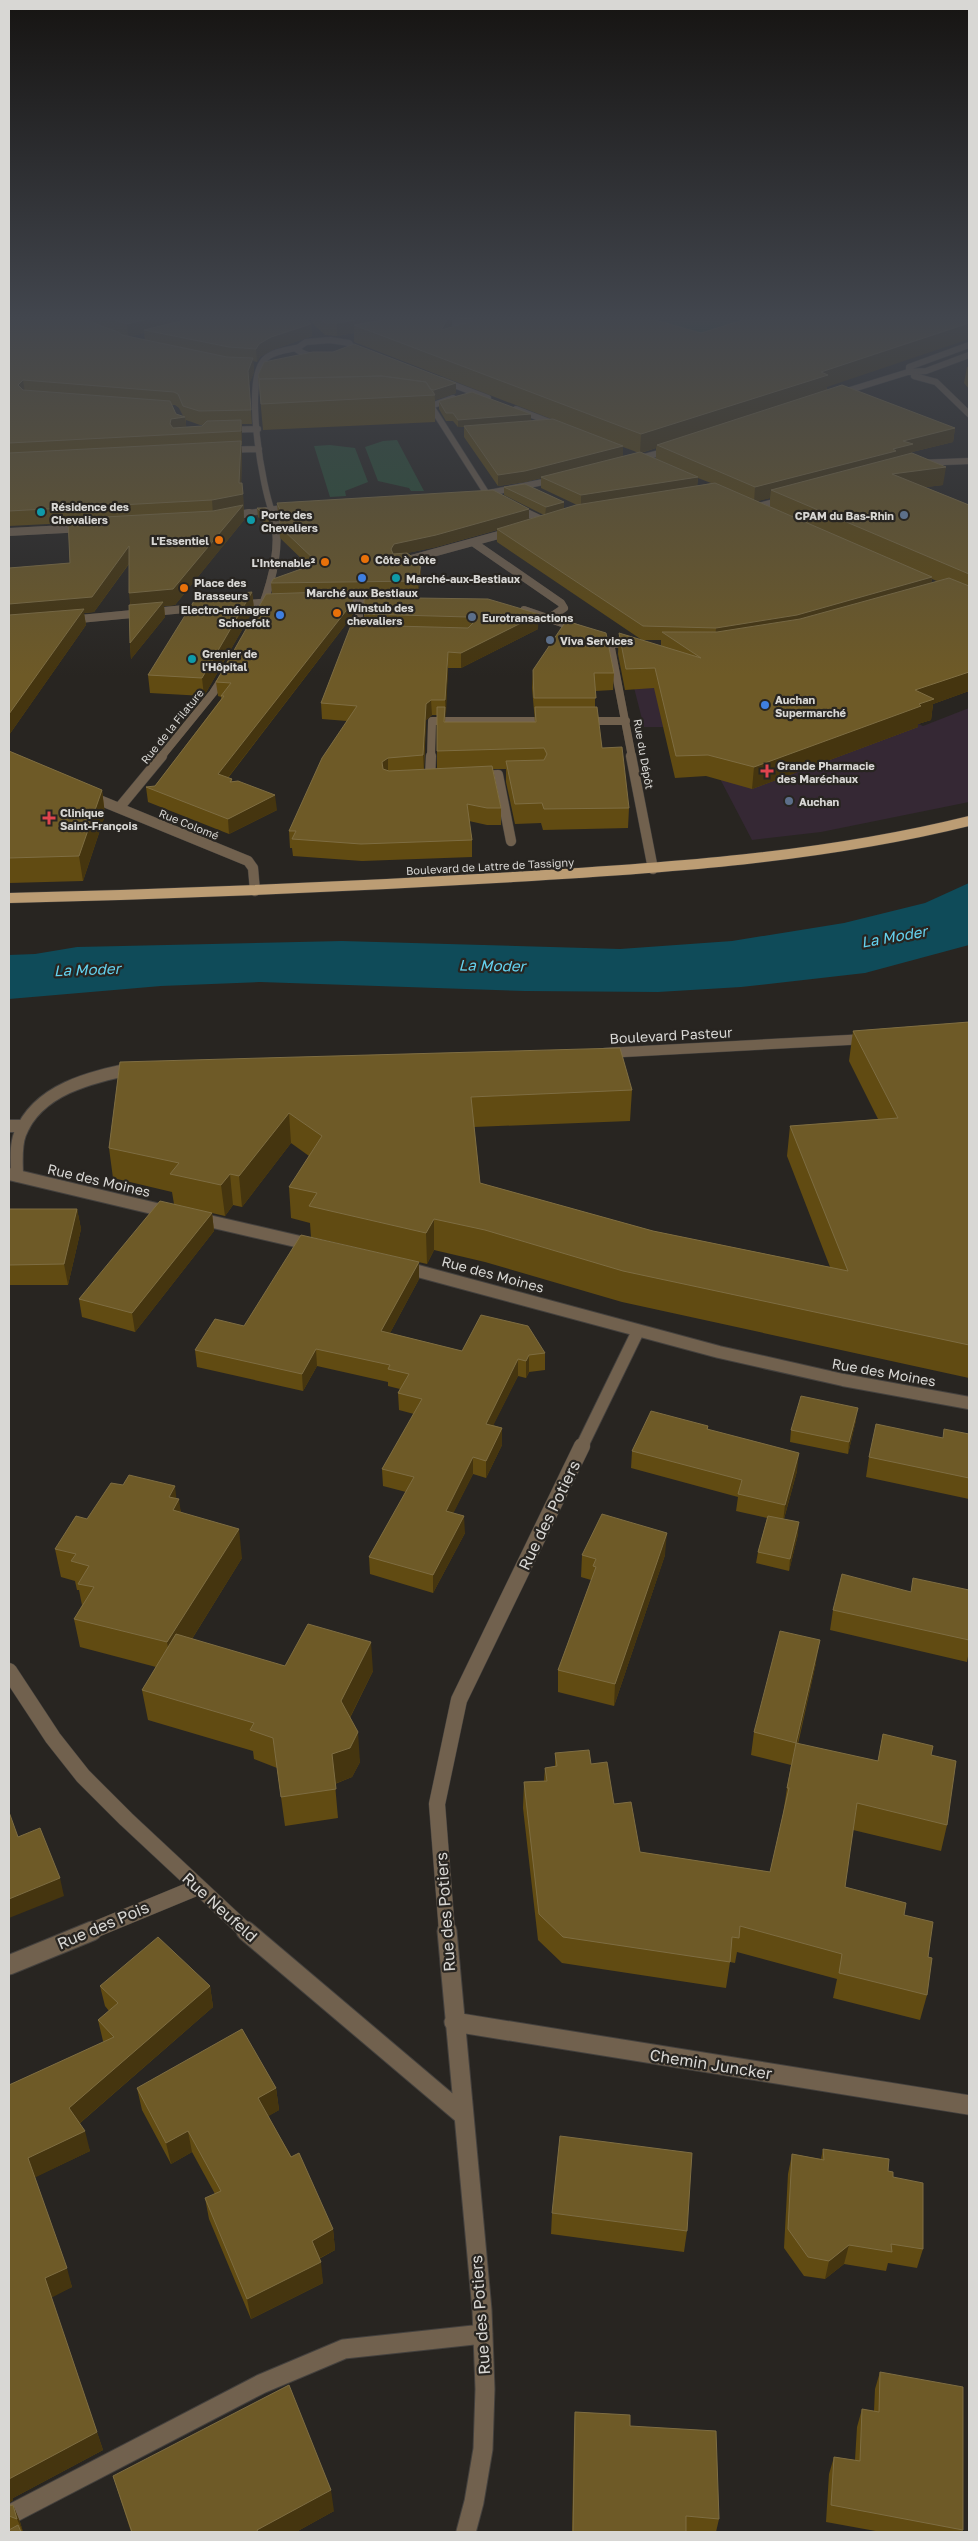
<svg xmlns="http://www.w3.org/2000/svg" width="978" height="2541" font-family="'Golos Text',sans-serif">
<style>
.commercial{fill:#352834}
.green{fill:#294f36}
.water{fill:#0f4b59}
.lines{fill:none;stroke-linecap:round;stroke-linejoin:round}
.minor-far5-casing{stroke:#44413e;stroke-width:7}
.minor-far4-casing{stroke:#44413e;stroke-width:8}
.minor-far3-casing{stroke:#44413e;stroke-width:11}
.minor-far2-casing{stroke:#44413e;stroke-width:14}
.minor-far1-casing{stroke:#44413e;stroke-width:17}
.minor-casing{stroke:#44413e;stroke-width:21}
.major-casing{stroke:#44413e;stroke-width:11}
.minor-far5{stroke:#71614e;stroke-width:6}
.minor-far4{stroke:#71614e;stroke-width:8}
.minor-far3{stroke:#71614e;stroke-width:10}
.minor-far2{stroke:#71614e;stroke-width:12}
.minor-far1{stroke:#71614e;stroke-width:16}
.minor{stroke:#71614e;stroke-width:19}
.major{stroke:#bc9d74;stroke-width:10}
.wall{fill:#614b12;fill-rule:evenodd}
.shaded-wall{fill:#45350f}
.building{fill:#6e5a27;stroke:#7e6d42}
.culture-dot{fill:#0f9aa8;stroke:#282521;stroke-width:2}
.service-dot{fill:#5c6f8a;stroke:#282521;stroke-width:2}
.food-dot{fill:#e8710a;stroke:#282521;stroke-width:2}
.shop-dot{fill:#3f7fe0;stroke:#282521;stroke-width:2}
.health-dot{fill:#e0444e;stroke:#282521;stroke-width:2}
.labels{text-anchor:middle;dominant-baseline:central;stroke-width:4.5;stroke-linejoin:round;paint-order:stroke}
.far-poi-label{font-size:11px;font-weight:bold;fill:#d8d7d4;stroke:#282521;text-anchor:start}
.far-street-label{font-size:11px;fill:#d8d7d4;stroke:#282521}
.street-label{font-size:14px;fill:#d8d7d4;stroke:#282521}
.water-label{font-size:15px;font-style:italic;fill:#64d2ef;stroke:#282521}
.near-street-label{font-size:16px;fill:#d8d7d4;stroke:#282521}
</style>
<rect width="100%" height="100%" fill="#282521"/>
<path class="commercial" d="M627,660L843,690L923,726L969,708V802L821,832L752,840L693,727H644Z"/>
<path class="green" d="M598,320H767L673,349Z
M397,440L424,491H411L409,488L378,481L365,447L383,441Z
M330,445L355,448L368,482L345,491L346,496L330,497L314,446Z"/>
<path class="water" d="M969,883V945L865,973L741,987L658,992L525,991L260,982L161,986L9,999V955L35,954L77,947L342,941L620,949L732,941L844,923L925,903Z"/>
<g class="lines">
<defs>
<path id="minor-far5" d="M436,326L470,320
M330,340L349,343L353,349C337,360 312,361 296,349L306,342Z
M909,370V367L969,345
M914,376L936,382L969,414
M441,380L488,398
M837,394L908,372L926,371L969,355
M453,398L431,406L487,494L493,497
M516,409L560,426
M226,430L258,429
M224,450L259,449
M633,460L671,450
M919,463L969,461
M479,495L558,479
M513,506L529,514
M755,507L786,499
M243,514L295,506
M273,514C262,488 244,382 264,360C271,352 286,350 296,348"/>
<path id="minor-far4" d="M527,513L546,522
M228,517L249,513
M9,532L84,528
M474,543L561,603L564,608L549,618
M400,562L513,531
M338,599H380
M359,599V635H365
M238,605L278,601
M262,607C272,581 283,540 272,513
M524,610L591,633L610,643L635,646
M69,620L206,607
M610,643L632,757
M581,721H626
M161,757L213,693L226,673
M431,757L432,721H551"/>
<path id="minor-far3" d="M431,756L430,778H437
M631,756L653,869
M477,776L498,775L511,841
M87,795L248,861L253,868L255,891
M119,808L162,756
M605,1053L867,1039"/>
<path id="minor-far2" d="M9,1126H24
M9,1174L169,1212
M17,1176C17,1163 15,1147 20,1134C38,1088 93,1077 135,1068
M196,1218L313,1245
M403,1267L719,1352L843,1380L969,1403
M581,1448L638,1331"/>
<path id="minor-far1" d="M9,1671L53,1738L83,1776L126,1819L247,1932
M89,1932L198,1887
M447,1932L437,1804L459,1700L582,1446"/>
<path id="minor" d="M246,1931L462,2114
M447,1931L482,2310L485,2389L483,2449L474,2502L466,2532
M9,1965L92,1931
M454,2022L969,2105
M9,2515L261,2384L344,2349L483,2334"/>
<path id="major" d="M9,898C177,894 345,887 513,877C667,868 819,858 969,821"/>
</defs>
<use href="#minor-far5" class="minor-far5-casing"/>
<use href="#minor-far4" class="minor-far4-casing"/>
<use href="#minor-far3" class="minor-far3-casing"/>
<use href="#minor-far2" class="minor-far2-casing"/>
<use href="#minor-far1" class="minor-far1-casing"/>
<use href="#minor" class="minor-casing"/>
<use href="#major" class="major-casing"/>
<use href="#minor-far5" class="minor-far5"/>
<use href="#minor-far4" class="minor-far4"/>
<use href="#minor-far3" class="minor-far3"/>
<use href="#minor-far2" class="minor-far2"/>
<use href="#minor-far1" class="minor-far1"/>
<use href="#minor" class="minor"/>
<use href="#major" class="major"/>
</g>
<path class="wall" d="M9,320H308L311,324L312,336L272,350L260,357L257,362L253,361L254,372L249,384L252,424H242V445H241L242,455L241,483L243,494L244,520L175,605L164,606L165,617L131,659L130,643V605L129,564L94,612L84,613L86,625L9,735V568L70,563L68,523L9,526ZM144,333L145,340L129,337ZM172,405H175L179,408L183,416L176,414ZM186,420L200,425H203L202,426L186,427Z
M311,320H452V327L827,387V390L955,428L953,442L912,452L911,454L943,485L925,487L969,505V691L933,704L931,720L918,724V727L752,789L706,776L675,778L654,688L625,690L618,654L619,633L661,646V640H642L497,542V530L436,547L407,553L421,575L418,594H416V598L538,629L461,668H448L445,722H535L532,688L533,670L614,673L613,690L595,691V707L602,748L629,808L628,828L543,830L541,823L515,824L506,782V769H493L501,808V825H487L469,821L472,840V857L362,861L293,856L292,848H290L289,831L347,721L322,719L321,703L358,625L364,626V595H353V615L228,778L232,779V781L277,810L229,834L148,802L146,787L155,786L221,699V697L218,696L216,682L272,594L271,583L309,566L280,538L279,526L280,520L278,515L277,503L529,519L544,515L504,495V487L564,502V509L577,505L541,488V478L525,482L498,486L464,437V427H458L453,421H446L439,409V401L531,414V421L582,431L354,342V333L337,336L325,335L311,322ZM623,447L634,451L638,453L623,457ZM656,448V459L641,453ZM698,478L711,483L697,486ZM770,498V507L757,501ZM932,579L937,581L931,583ZM432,715H437V769L424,770L426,720Z
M967,367H969V389L964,383Z
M258,375L456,383V393L435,400V422L263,430Z
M257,508L269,520L270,528L258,517Z
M252,592L254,609L204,696L150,693L148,675Z
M9,751L102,790L105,815L83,881L9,883Z
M969,1022V1378L622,1302L485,1262L434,1250L427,1264L311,1237L310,1223L291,1218L289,1187L309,1156L291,1143L242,1207L233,1205L225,1216L212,1213L214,1231L135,1332L82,1317L79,1299L174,1204L172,1192L113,1178L109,1148L120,1062L632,1090L630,1121L474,1127L480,1183L653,1231L830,1267L787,1156L790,1126L878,1119L849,1061L853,1031Z
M9,1209H77L81,1229L68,1285H9Z
M419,1279L390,1333L462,1351L545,1353V1370L529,1372L526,1378L518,1376L493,1425L502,1428V1445L486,1478L473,1474L453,1513L465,1533L433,1593L370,1574L369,1557L406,1492L383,1486L382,1469L414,1414L399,1410L398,1393L400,1389L388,1386V1382L317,1366L303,1391L197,1367L195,1350L244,1326Z
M856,1420L848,1454L790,1442L791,1430Z
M708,1426V1429L797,1471L784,1519L798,1534L789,1571L756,1563L758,1552L767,1518L736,1511L738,1497L631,1468L632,1451Z
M969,1434V1499L866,1477L869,1457L943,1438Z
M177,1499L181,1512L242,1558L192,1639L285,1666L373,1671L350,1718L360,1762L352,1777L335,1784L338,1818L285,1826L277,1768L254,1759L253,1751L148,1720L142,1690L156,1667L80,1647L74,1619L82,1605L79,1590H77L75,1581L61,1577L55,1549L87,1519Z
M582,1555H665L614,1706L558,1692V1670L591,1580L581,1577Z
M969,1590V1651L967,1662L830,1630L833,1610L911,1592Z
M816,1663L798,1744L878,1761L883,1734L931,1755L947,1825L941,1851L853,1830L845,1887L904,1915L928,1957L927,1995L920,2020L833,1998L837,1979L737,1952L735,1963L730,1962L726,1988L562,1963L538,1940L523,1808L524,1782L544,1781L545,1768L555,1767V1753L591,1764L640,1852L770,1872L783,1814L787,1788L791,1765L751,1755L754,1732Z
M100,1986H210L213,2007L79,2124L90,2151L35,2177L72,2287L51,2297L103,2450L13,2498V2500L9,2503V2085L104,2042L103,2041L98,2020L109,2011L105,2006Z
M137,2088H276L279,2110L268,2116L333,2229L335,2250L319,2259L323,2283L251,2319L209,2219L205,2198L215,2194L192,2152L171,2164L142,2110Z
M823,2149L888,2171L893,2177L923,2249L917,2268L888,2263L886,2271L844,2264L825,2279L804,2276L784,2248L788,2174L792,2154L821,2159Z
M552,2213L687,2231L684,2252L551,2234Z
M880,2372L963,2530L962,2532H881L826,2522L829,2474L834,2457L855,2460L857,2427L862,2409L874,2411L875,2389Z
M575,2412L630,2426L719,2519L716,2532H572L574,2430Z
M113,2476L334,2511L296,2532H131Z
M13,2505L20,2522L23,2532H9V2506Z"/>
<path class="shaded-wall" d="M144,320H190L144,330V333L128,337L127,324Z
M355,320H425L354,325V333L337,336V323Z
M447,320H452V328L441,330Z
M969,323V339L827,387L826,392L657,445L656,448L640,453L641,434L821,372Z
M311,324L312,336L272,350L260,357L257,362L256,349L259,344L271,337Z
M253,358L254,372L249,384L252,424L248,371Z
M23,380L25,393L18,385Z
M456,383V393L435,400L434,390Z
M531,414V422L458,427V420Z
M185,417L187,431L172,434L170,424L171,419Z
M241,420L242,434V445L241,431Z
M955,428L953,442L912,452L911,458L771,490L770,498L754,502L755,487L893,449L903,441Z
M241,441L242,455L241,494H243L244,520L175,605L164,606L165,617L131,659L130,643L131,609L129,593L213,514L212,500L239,483Z
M623,446V457L541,477V478L525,482L498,486V475Z
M946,467L943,485L889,492L892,474Z
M698,477L697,488L581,507V495Z
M564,502V510L545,516L546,507Z
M529,509V521L436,547L394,556L391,549L394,544Z
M129,546L130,562L94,612L84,613L86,625L9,735V604Z
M421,563V575L418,594V581Z
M932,577L930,590L715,641L716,628Z
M353,591V615L219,789L218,774Z
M252,592L254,609L204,696L202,678Z
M539,614L538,629L461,668V653Z
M448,652V668L446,715L445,700Z
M969,672V691L933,704L931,720L918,724V727L752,789L754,767L915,690Z
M431,700L432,715L426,720L423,772V755L426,704Z
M388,758V774L383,778L382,762Z
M102,790L105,815L83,881L79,856Z
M275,795L277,810L229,834L228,819Z
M289,1113L291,1143L242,1207L239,1176Z
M230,1174L233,1205L225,1216L221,1185Z
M77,1209L81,1229L68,1285L64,1264Z
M212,1213L214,1231L135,1332L132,1313Z
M434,1219V1250L427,1264L426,1233Z
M419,1262V1279L382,1348L381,1331Z
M316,1349L317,1366L303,1391L302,1374Z
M529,1355V1372L526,1378V1361Z
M518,1359V1376L486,1440V1424Z
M858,1408L856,1420L848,1454L849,1442Z
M502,1428V1445L486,1478V1461Z
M799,1453L797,1471L783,1522L785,1505Z
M473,1457V1474L446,1528V1511Z
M175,1486L177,1503L179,1499L183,1528L177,1538L169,1497Z
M464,1516L465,1533L433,1593V1575Z
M799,1522L798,1534L789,1571L790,1559Z
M239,1529L242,1558L172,1671L167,1642Z
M667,1533L665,1555L614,1706L615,1684Z
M820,1640L816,1663L792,1766L796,1743Z
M371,1642L373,1671L343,1731L341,1701Z
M358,1732L360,1762L352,1777L334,1784L332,1754Z
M60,1878L64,1896L9,1918V1899Z
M210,1986L213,2007L74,2128L69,2108Z
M276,2088L279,2110L262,2120L258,2098Z
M85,2131L90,2151L34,2178L28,2158Z
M188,2131L192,2152L171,2164L166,2143Z
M333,2229L335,2250L314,2261L312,2241Z
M849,2245L844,2264L825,2279L829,2261Z
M321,2262L323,2283L251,2319L247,2299Z
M67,2268L72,2287L51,2298L45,2278Z
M97,2432L103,2450L13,2498V2500L9,2503V2479Z
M331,2490L334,2511L296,2532H258L257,2530Z
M13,2505L20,2522L23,2532L17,2519Z"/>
<path class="building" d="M9,320H85L118,332L122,335L227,357L253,358L248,371L251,410L199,411L183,406L178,394L174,392L23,380L18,385L23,390L170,401L176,414L185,417L171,419L170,424L173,428L202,426L207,421L241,420V431L9,443Z
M115,320H144L127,324Z
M185,320H308L311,324L271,337L259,344L256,349L229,347L144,330Z
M322,320H355L337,323H325Z
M383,320H447L441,330L477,320H655L701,333L743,320H969V323L821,372L828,375L641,434L354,325Z
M354,344L456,383L434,390L430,389L426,382L382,376L259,379L258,375L264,362L313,352H333Z
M382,376L426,382L435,395L261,404L259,379Z
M842,385L955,428L903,441L913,444L893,449L896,451L755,487L657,445Z
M472,392L531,414L458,420L453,413H446L439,401Z
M553,419L623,446L525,471L498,475L464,426Z
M241,441L239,483H242L243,494L212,500L9,511V453Z
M640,452L698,477L581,495L541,477Z
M912,453L946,467L892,474L969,505V574L771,490Z
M715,483L932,577L797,615L716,628L643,626L497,529L576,505Z
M525,484L564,502L546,507L504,487Z
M493,490L529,509L436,535L394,544L391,549L393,554L407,553L421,563L418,581L271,583L273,579L318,563L279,526L281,512L277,503Z
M243,505L173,589L129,593V546L92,597L9,604V568L70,563L68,519L213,511Z
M257,508H266L269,520Z
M949,578L969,586V672L915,690L934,699L919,704L921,706L754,767L708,755L676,756L655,668L626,669L619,633L701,658L662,632H717L800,619Z
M416,590L415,598L488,599L539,614L461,653L448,652L445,700H431L426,704L423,755L388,758L382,762L383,769L389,771L492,766L501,808H487L467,804L472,840L361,844L292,839L296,831H289L322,758L357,706L321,703L353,620L358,625L468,628L473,623L468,617L364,614V591Z
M353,591V602L218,774L232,779L230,782L238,781L275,795L228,819L146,787L155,786L224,696H221L231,683L216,682L266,594Z
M252,592L202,678L148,675L194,601L210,596Z
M163,602L130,643L129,605Z
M84,609L9,714V615Z
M566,621L606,633L614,673H594L596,698H534L533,670Z
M437,707H445L444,722H536L535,707H597L602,748L622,747L629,808L544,809L542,803L515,804L506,761L544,760L547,754L544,748L437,751Z
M9,751L102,790L79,856L9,858Z
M969,1022V1345L623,1271L485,1230L434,1219L426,1233L309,1206L317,1193L289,1187L322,1136L289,1113L239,1176L230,1174L221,1185L170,1174L179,1163L109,1148L120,1062L620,1048L632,1090L471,1097L480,1183L653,1231L848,1271L790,1126L898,1118L853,1031Z
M160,1201L212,1213L132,1313L79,1299Z
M9,1209H77L64,1264L9,1265Z
M301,1235L419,1262L381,1331L462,1351L481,1315L528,1326L545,1353L529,1355L526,1361L518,1359L486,1424L502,1428L486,1461L473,1457L446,1511L464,1516L433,1575L369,1557L414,1477L382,1469L422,1399L398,1393L409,1374L388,1369L390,1365L316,1349L302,1374L195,1350L215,1319L244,1326Z
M801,1396L858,1408L849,1442L791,1430Z
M651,1411L708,1426L707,1429L799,1453L785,1505L738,1494L742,1480L632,1451Z
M876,1424L943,1438L944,1429L969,1434V1478L869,1457Z
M129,1475L175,1486L169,1497L179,1499L173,1510L239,1529L167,1642L74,1619L94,1587L78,1584L89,1566L71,1561L76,1554L55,1549L76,1516L87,1519L111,1483L123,1485Z
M602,1514L667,1533L615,1684L558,1670L596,1567L593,1566L596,1559L582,1555Z
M768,1516L799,1522L790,1559L758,1552Z
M842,1574L911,1592L913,1578L969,1590V1640L833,1610Z
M308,1624L371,1642L341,1701L358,1732L350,1748L332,1754L336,1789L281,1797L273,1738L250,1730L254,1723L142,1690L176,1634L285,1666Z
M780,1631L820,1640L796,1743L754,1732Z
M883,1734L933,1746L931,1755L956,1761L947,1825L857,1803L845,1887L906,1903L904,1915L933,1922L928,1957L932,1958L927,1995L839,1973L842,1954L740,1926L739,1938L732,1937L730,1962L563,1937L539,1914L524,1782L547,1781L545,1768L557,1766L555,1753L589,1750L591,1764L607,1762L614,1804L631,1802L640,1852L770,1872L789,1788H787L796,1743L878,1761Z
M9,1812L18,1837L40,1828L60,1878L9,1899Z
M158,1937L210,1986L69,2108L85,2131L28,2158L67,2268L45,2278L97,2432L9,2479V2085L114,2037L98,2020L118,2003L100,1986Z
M242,2029L276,2088L258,2098L291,2157L299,2153L333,2229L312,2241L321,2262L247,2299L205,2198L221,2191L188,2131L166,2143L137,2088Z
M560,2136L692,2153L687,2231L552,2213Z
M823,2149L889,2159L888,2171L893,2172V2177L923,2183V2249L891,2244L892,2252L849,2245L829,2261L808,2257L788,2229L792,2154L824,2160Z
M880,2372L963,2387V2530L831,2505L834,2457L860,2461L862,2409L879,2412Z
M289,2385L331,2490L257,2530L258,2532H132L113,2476Z
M575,2412L630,2415V2426L716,2431L719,2519L686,2516V2532H573Z
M13,2505L17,2519L9,2516V2506Z
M18,2525L21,2532H9V2530Z"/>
<linearGradient id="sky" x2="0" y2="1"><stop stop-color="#161412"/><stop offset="0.47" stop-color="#42464e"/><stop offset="1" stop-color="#42464e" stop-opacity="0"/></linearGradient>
<rect width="978" height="676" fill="url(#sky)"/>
<g class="culture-dot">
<circle cx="41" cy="512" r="5"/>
<circle cx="251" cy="520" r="5"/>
<circle cx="396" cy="578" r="5"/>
<circle cx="192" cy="659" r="5"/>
</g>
<g class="service-dot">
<circle cx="904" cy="515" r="5"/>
<circle cx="472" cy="617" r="5"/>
<circle cx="550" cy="640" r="5"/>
<circle cx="789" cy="801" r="5"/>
</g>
<g class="food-dot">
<circle cx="219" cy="540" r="5"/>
<circle cx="365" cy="559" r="5"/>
<circle cx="325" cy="562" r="5"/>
<circle cx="184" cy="588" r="5"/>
<circle cx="337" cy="613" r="5"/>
</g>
<g class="shop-dot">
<circle cx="362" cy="578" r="5"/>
<circle cx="280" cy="615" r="5"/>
<circle cx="765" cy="705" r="5"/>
</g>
<g class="health-dot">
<path d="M764.5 763.5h5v5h5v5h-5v5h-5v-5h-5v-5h5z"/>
<path d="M46.5 810.5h5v5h5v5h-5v5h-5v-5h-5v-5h5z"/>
</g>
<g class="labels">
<g class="far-poi-label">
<text x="51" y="506">Résidence des<tspan x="51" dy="13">Chevaliers</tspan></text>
<text x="261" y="514">Porte des<tspan x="261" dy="13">Chevaliers</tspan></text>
<text x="894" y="515" text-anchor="end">CPAM du Bas-Rhin</text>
<text x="209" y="540" text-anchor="end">L'Essentiel</text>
<text x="375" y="559">Côte à côte</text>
<text x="315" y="562" text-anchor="end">L'Intenable²</text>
<text x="406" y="578">Marché-aux-Bestiaux</text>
<text x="194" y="582">Place des<tspan x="194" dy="13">Brasseurs</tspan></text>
<text x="362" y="592" text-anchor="middle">Marché aux Bestiaux</text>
<text x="347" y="607">Winstub des<tspan x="347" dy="13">chevaliers</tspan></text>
<text x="270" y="609" text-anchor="end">Electro-ménager<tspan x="270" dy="13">Schoefolt</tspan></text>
<text x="482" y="617">Eurotransactions</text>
<text x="560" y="640">Viva Services</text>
<text x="202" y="653">Grenier de<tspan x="202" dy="13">l'Hôpital</tspan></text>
<text x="775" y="699">Auchan<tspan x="775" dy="13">Supermarché</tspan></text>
<text x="777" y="765">Grande Pharmacie<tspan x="777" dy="13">des Maréchaux</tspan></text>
<text x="799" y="801">Auchan</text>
<text x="60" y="812">Clinique<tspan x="60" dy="13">Saint-François</tspan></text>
</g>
<g class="far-street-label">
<text transform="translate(172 726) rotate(-51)">Rue de la Filature</text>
<text transform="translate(644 754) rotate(80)">Rue du Dépôt</text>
<text transform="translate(189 824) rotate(22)">Rue Colomé</text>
<text transform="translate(490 866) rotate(-3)">Boulevard de Lattre de Tassigny</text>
</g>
<g class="street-label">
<text transform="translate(671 1035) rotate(-3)">Boulevard Pasteur</text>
<text transform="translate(99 1180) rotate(13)">Rue des Moines</text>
<text transform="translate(493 1274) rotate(15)">Rue des Moines</text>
<text transform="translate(884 1372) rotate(10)">Rue des Moines</text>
</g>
<g class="water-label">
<text transform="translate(894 936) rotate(-10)">La Moder</text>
<text transform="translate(492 965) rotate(1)">La Moder</text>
<text transform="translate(87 969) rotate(-2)">La Moder</text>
</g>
<g class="near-street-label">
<text transform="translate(549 1515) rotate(-64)">Rue des Potiers</text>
<text transform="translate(220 1907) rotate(42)">Rue Neufeld</text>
<text transform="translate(445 1912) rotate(-94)">Rue des Potiers</text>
<text transform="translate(103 1925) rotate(-23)">Rue des Pois</text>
<text transform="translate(711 2064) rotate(9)">Chemin Juncker</text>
<text transform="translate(480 2315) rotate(-94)">Rue des Potiers</text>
</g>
</g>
<rect width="978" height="2541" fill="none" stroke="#d8d7d4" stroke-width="20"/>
</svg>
